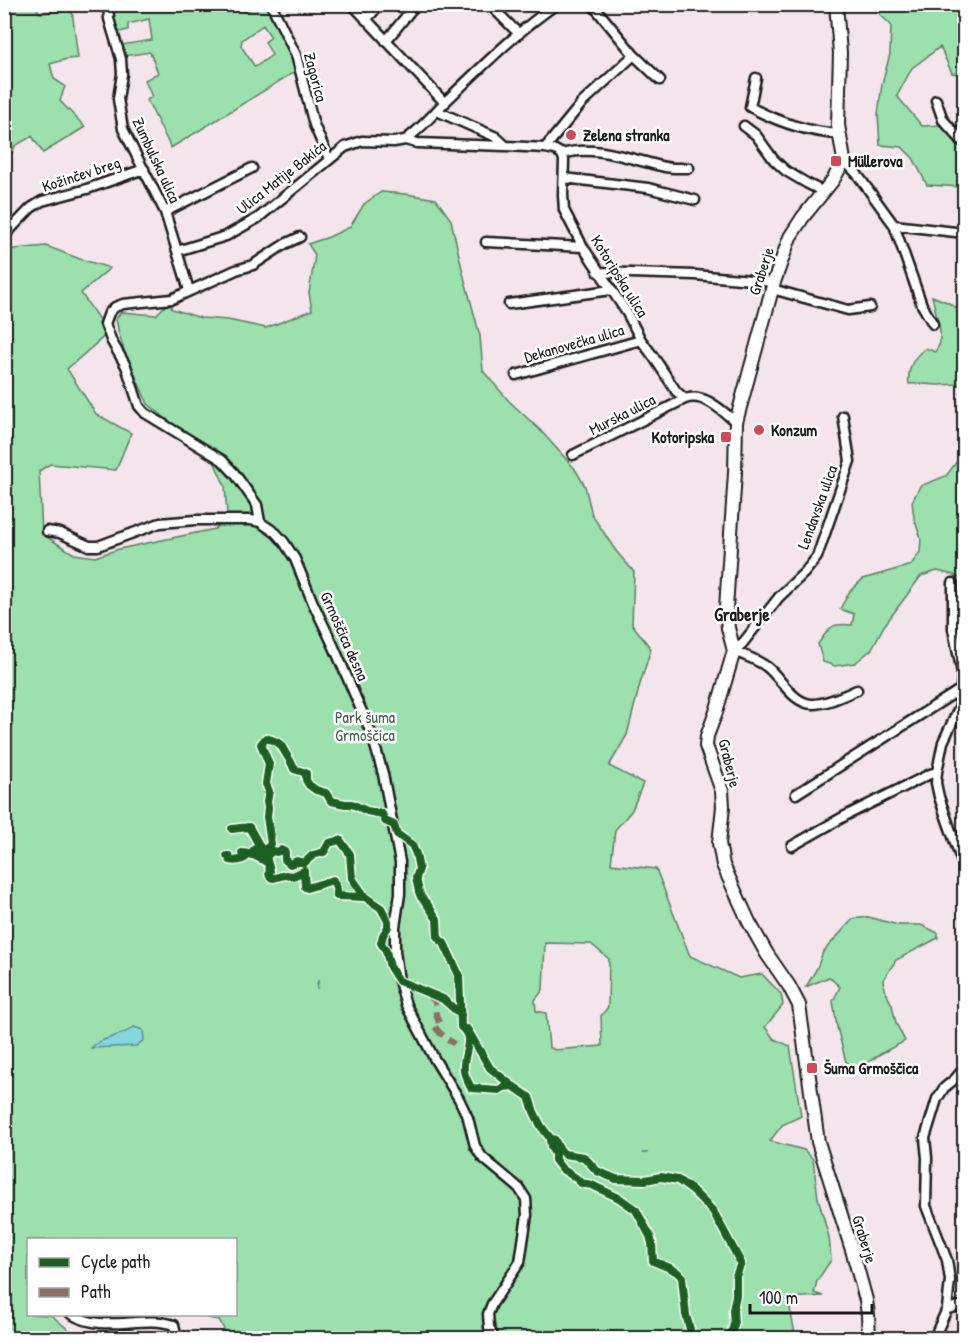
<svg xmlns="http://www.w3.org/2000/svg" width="969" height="1343" font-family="'Patrick Hand',sans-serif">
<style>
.green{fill:#9be0ad;stroke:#5c7e64;stroke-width:1.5;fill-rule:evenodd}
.water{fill:#85d6df;stroke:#5b8c91;stroke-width:1.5}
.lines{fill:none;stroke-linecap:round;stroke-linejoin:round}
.stream{stroke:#5b8c91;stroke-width:2}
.street-casing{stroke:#1c1c1c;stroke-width:13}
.secondary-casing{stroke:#1c1c1c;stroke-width:16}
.street{stroke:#fff;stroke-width:8}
.secondary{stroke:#fff;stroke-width:12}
.quiet{stroke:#8d6e63;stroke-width:6;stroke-dasharray:12 6;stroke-linecap:butt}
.cycleway-casing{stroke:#fff;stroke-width:11}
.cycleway{stroke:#1b5e20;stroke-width:8}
.poi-dot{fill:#d1495b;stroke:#fff;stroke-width:2}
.labels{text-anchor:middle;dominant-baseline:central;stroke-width:5;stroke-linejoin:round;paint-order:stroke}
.street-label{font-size:16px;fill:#1c1c1c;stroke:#fff}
.poi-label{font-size:16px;font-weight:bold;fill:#1c1c1c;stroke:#fff;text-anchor:start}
.park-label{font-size:16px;fill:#48614f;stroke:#fff}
.neighbourhood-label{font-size:18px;font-weight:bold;fill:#1c1c1c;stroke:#fff}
</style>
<rect width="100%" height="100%" fill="#f4e4eb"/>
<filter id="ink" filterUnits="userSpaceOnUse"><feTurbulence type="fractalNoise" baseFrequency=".0167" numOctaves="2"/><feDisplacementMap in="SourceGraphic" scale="12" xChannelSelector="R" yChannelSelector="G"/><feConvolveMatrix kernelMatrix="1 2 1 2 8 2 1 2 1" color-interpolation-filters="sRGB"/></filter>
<g filter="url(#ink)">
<path class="green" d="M5,4L36,5L39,13L72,11L78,58L67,59L50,64L54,79L65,86L60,101L85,127L43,153L32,136L15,146L5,169Z
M113,4H241L245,12L258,5H267L289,45L296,71L171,148L147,100L152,97L145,80L158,73L150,52L124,56L121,45L152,40L149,19L128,24V30L120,32L117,30L112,8ZM263,25L271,37L265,42L272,55L255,67L241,46L242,40Z
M870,5H964V75L952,73L940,47L912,68L897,96L922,126L944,125L964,149V189L962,187L927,185L913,158L902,147L880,145L878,114L882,84L890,54L891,25Z
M381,192L406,194L436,199L451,220L463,273L480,336L483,371L509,401L540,430L575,469L585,486L592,515L616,551L634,572L632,624L651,649L640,684L627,735L609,766L643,783L632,810L615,830L611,864L656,869L690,956L739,978L762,974L781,994L783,1005L765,1027L774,1039L790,1046L801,1116L782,1125L770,1141L804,1150L813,1159L818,1198L829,1237L831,1260L817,1281L814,1293L823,1296L788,1298L795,1334L827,1329L828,1338H228L227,1335L219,1320L208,1318L204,1315L236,1314V1240H28V1314L51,1315L78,1338H5V250L46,246L80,259L110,268L81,293L108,333L67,369L96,414L131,433L116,470L50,464L39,471L42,534L74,554L95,557L119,549L215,529L227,515L225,486L211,455L148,404L125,353L119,334L116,319L121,312L156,315L169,302L172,309L201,318L228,320L266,328L312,310L309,293L315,255L308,244L329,237L350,227L364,204ZM545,943L591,944L609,959L608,1007L601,1016L602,1046L555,1050L549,1047L546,1013L536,1011L535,1000L543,990Z
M932,296L947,302L964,312V385C956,383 948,385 939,385C929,385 919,383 909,384C907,368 913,357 926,348L935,352L940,343V330Z
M964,443V581L954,575L937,571L921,576L884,626L871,650L855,663L835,666L823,662L818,644C830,627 830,623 852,625L854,614L840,609L850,591L863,579L911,565L920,552L921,539L914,518L912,502L920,486L946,476L958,460L961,445Z
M868,917L898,925H921L938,933V938L896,960L883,980L884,989L892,1005L896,1023L905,1041L882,1053L858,1069L846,1062L837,1027L833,1001L840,987L829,977L806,987L817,968L823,952L853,919Z"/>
<path class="water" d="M134,1027L143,1030L144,1040L136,1046L91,1048C103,1036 120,1038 134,1027Z"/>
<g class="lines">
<path class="stream" d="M317,988L318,981
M643,1153H647"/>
<defs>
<path id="street" d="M108,4L109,19L121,59L122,74L118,99L123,129L165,212L189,290
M271,4L296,55L314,125L329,159
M352,4L445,103
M489,4L519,34
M592,4L634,55L660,80
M366,20L380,4
M386,41L416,4
M756,78L750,107C778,122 807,132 839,134
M936,100L943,120L964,143
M437,111L496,137L506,146L545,148L555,150L562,154L564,160L563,195L564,210L583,247L627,313L641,340L653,356L676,391L685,399C704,392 722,411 736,422
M744,126L756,135L774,160L786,171L808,184L824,192
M405,140C420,130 432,115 445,102C481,68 516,32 557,4
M545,148L582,103L634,55
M562,154C594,144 630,159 661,166C670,169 680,168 689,168
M844,160L857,174L894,225L922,305L933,324
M564,178L648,188L695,200
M165,212L252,168
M894,225L964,233
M4,236L31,208L42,201L87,189L144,169
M486,242L583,247
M177,251L226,236L258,218L345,147L362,141L394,142L405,140L417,143L505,146
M598,272L695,275L774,282
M772,289L848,310L870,307
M509,304L611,290
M516,375L641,340
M843,416L850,461L817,557L805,572L779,597L742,644L734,651C745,656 758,660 767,667C781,678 793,704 813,704C827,704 845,695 857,690
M573,455L685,399
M260,522L257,505L235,474L222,460L145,413L139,406L126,366L112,342L105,324L109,313L115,307L123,304L172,299L236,270L253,265L285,244L300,237
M47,531L60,533L89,546H98L160,523L196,520H251L260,522L276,533L284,542L295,559L313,603L334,647L372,735L383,774L400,862V894L395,927V951L399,981L406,1005L435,1060L459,1099L468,1118L475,1146L482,1157L519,1188L526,1199L527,1215L520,1262L492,1304L488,1314L489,1327L494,1338
M953,583V629L962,673L960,706L943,742L937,772L936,783L939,797L964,868
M796,794L961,689
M792,846L845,816L930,774L937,772
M947,1309L964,1305
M71,1314C105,1334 141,1314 174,1325L177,1338
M934,1338L947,1309L950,1280L947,1260L926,1206L927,1158L925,1138L937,1099L944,1088L955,1079L964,1068"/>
<path id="secondary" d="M836,4L840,53L838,125L844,160L833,180L803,217L790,237L774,282L736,422L735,473L726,608L728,628L734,651L716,712L707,736L706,746L722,791L723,807L719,843L723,865L749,922L767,954L789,986L799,1005L818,1142L853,1253L866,1300L868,1315L869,1338"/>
</defs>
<use href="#street" class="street-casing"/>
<use href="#secondary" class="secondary-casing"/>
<use href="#street" class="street"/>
<use href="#secondary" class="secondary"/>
<path class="quiet" d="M429,996L435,1001L436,1014L439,1023L435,1027L440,1033L454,1044"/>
<defs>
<path id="cycleway" d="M232,829L249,827C255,838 262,848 265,861L267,860L270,871L269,873L270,877L274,878L285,875L293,876L304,871L305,887L307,888L333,880L336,887L337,896L365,897
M242,853L251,854L263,860L272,851L277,852L281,850L285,852V860L290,864L297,861L304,863L313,855L324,852L329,843L340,840L350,854L352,878L365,897L381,908L388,921V927L383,935L381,943L386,951L390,967L399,981L443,999L461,1015
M227,856H229L230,860C240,863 248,857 255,849H266L271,844L267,817L268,808L267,802L269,791L266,784L269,764L261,744L266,738C281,743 279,742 286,754C289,759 292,763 294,769L306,773V780L309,785L316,790L326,793L331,801L345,804H352L367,811L382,814L385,821L394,825L397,834L412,845L416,854L419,869L416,878L419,892L421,897L427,904L437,919L438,938L444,943L459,975L461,1027C476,1038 462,1055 464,1070C464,1076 469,1083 471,1088L499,1090L504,1087L513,1086L529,1097L534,1112L541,1126L550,1138L555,1140L558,1147L564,1154L584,1157L597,1171L616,1179L645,1180L661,1177L678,1180L693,1191L713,1211L741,1263L736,1276V1295L733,1310L734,1325L729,1338
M467,1029L490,1068L515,1088
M550,1140L551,1147L555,1154V1160L562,1169L576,1178L581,1183L592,1185L619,1198L636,1210L650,1236L652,1243L653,1261L670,1268L677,1272L682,1277L686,1315L690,1329L688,1338"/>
</defs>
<use href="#cycleway" class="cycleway-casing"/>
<use href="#cycleway" class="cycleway"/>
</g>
</g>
<g class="poi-dot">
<circle cx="571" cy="135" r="6"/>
<rect x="830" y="155" width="12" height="12" rx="3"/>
<circle cx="759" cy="430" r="6"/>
<rect x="720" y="431" width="12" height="12" rx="3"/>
<rect x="806" y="1062" width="12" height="12" rx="3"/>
</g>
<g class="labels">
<g class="street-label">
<text transform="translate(316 77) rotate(75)">Zagorica</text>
<text transform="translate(157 160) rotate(65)">Zumbulska ulica</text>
<text transform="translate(81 174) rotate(-18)">Kožinčev breg</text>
<text transform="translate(281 177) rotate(-38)">Ulica Matije Bakića</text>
<text transform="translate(761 271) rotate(-72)">Graberje</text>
<text transform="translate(620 276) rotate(58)">Kotoripska ulica</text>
<text transform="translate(574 343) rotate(-16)">Dekanovečka ulica</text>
<text transform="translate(622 414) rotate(-27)">Murska ulica</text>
<text transform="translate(817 507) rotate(-70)">Lendavska ulica</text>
<text transform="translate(345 636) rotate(66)">Grmoščica desna</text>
<text transform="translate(730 763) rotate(76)">Graberje</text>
<text transform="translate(865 1239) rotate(73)">Graberje</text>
</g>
<g class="poi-label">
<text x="583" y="135">Zelena stranka</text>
<text x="848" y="161">Müllerova</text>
<text x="771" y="430">Konzum</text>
<text x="714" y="437" text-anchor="end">Kotoripska</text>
<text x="824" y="1068">Šuma Grmoščica</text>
</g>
<g class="park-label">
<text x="365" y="717">Park šuma<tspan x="365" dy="18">Grmoščica</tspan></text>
</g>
<g class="neighbourhood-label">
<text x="742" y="614">Graberje</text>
</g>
</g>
<rect width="969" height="1343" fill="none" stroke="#fff" stroke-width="24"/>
<rect x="12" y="12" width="945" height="1319" fill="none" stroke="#1c1c1c" stroke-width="2" filter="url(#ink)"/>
<rect x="27" y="1238" width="210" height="78" fill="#ffffff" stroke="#a4a4a4" stroke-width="1.5"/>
<rect x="39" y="1258" width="30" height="9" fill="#1b5e20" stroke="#a4a4a4" stroke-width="1.5"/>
<text x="81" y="1268" font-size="18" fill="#1c1c1c">Cycle path</text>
<rect x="39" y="1288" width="30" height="9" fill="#8d6e63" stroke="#a4a4a4" stroke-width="1.5"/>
<text x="81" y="1298" font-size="18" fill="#1c1c1c">Path</text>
<path d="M750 1304v9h122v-9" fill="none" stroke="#1c1c1c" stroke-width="3"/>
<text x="759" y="1304" font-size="18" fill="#1c1c1c" stroke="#ffffff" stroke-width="4.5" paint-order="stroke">100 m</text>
</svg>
